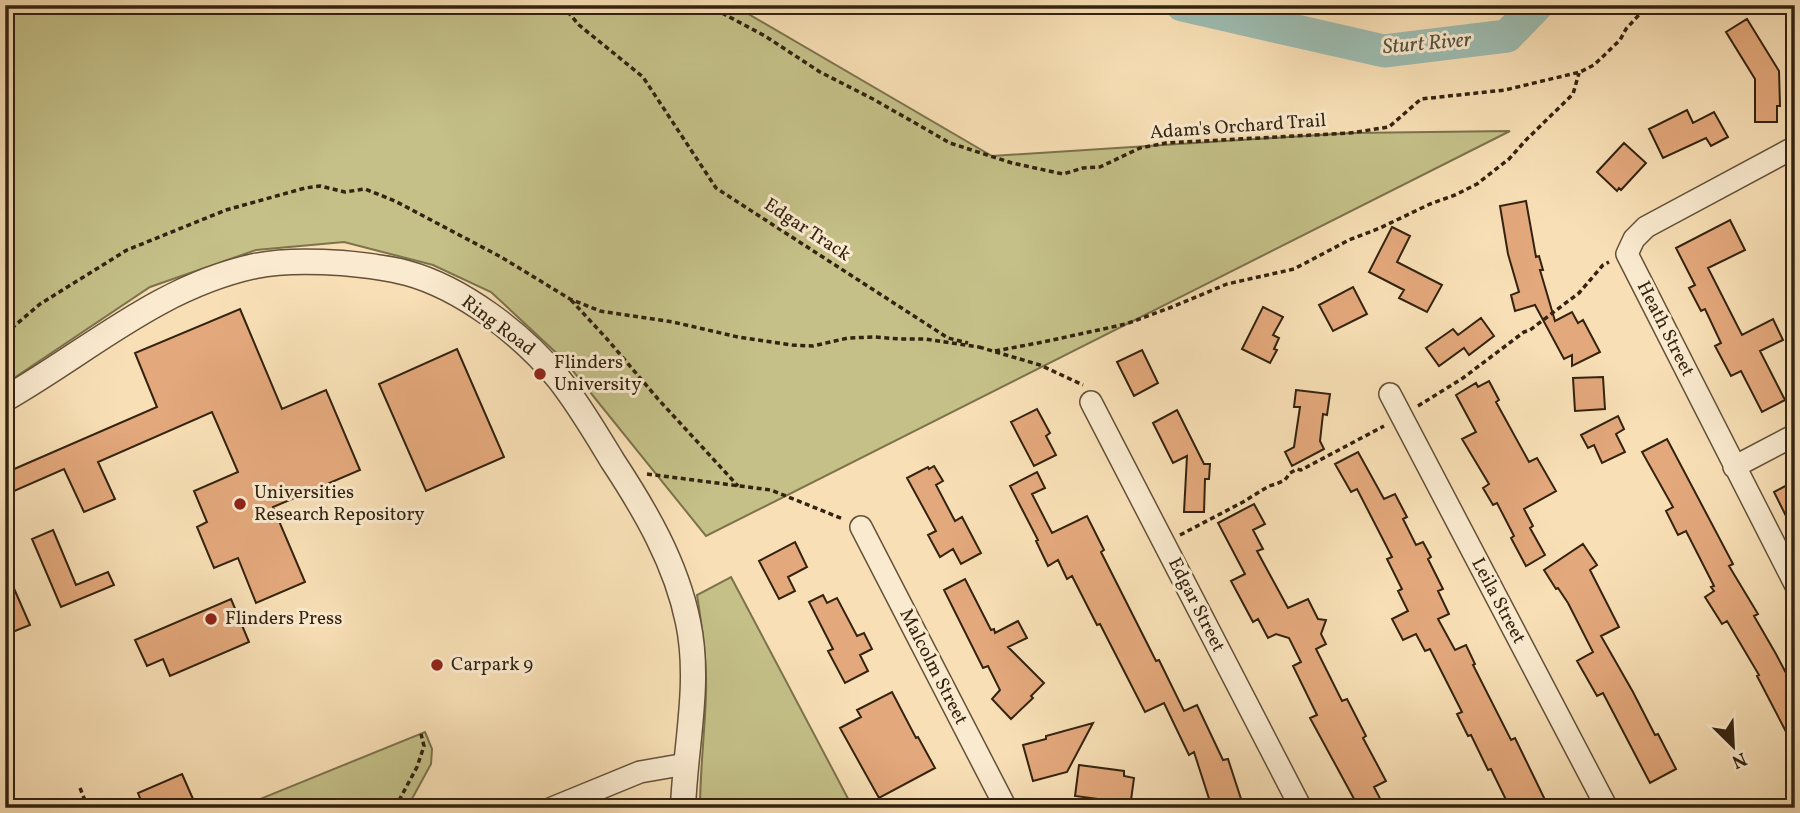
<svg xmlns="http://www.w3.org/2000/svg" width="1800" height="813" font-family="Vollkorn,serif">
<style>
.green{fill:#c4c088;stroke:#7c724c;stroke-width:2}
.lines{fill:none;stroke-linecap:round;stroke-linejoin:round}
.river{stroke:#9dbcb1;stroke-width:33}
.building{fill:#e3a87b;stroke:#332310;stroke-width:2}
.service-casing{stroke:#645239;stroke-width:13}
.minor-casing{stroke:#645239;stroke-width:24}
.tertiary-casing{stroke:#645239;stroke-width:27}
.path{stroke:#332310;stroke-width:3.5;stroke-dasharray:5 3.5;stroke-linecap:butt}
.service{stroke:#faeacf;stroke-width:10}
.minor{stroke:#faeacf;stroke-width:21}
.tertiary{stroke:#faeacf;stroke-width:24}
.poi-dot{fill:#8f2418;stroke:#faeacf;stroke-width:2.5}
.labels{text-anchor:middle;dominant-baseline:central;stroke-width:6;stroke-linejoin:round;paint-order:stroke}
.street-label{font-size:19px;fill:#332310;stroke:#faeacf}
.poi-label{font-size:19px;fill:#332310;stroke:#faeacf;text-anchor:start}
.water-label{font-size:21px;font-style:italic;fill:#535140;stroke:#faeacf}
</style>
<rect width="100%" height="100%" fill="#f8dfb5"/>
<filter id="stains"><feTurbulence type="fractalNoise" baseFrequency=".00286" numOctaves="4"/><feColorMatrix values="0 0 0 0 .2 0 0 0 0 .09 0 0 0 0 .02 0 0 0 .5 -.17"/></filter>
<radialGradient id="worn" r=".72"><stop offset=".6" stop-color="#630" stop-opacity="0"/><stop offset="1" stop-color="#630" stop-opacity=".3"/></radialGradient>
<path class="green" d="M5,5H733L992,156L1350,133L1510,131L706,536L565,361L491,292L433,265L344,242L256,250L150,287L5,384Z
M731,577L853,808H700C700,769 705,731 706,693C707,660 702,627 697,595Z
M425,732L432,749L431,764L407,808H238Z"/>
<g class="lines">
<path class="river" d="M1182,5L1384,51L1507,36L1537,5"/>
</g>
<path class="building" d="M1747,19L1779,71L1780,106H1777V122H1755V79L1726,32Z
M1687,110L1693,123L1714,112L1728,137L1711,146L1706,138L1663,158L1649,129Z
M1624,143L1646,163L1621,190L1619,188L1617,191L1597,172Z
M1526,201L1536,257L1539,256L1543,270H1540L1555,321L1572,312L1578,323L1583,320L1600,352L1572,366V355L1564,359L1535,305L1515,311L1511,295L1519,292L1508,254L1500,206Z
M1730,220L1745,250L1708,268L1742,335L1773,319L1783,340L1760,351L1785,400L1762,412L1741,371L1731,376L1715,346L1721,343L1705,309L1701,311L1689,288L1695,285L1676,248Z
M1392,227L1410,236L1397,262L1442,285L1427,312L1399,298L1404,290L1369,272Z
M1353,287L1367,314L1333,331L1319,305Z
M1263,307L1283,317L1273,335L1279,338L1274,349L1277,350L1270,363L1242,349Z
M240,309L282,409L326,390L360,470L273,507L305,582L256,603L238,558L214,568L197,527L207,522L194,491L238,472L212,412L98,462L115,499L84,512L64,469L5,495V473L157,407L135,353Z
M1481,318L1494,336L1469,355L1464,348L1439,366L1426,348L1453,329L1458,335Z
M457,349L504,457L426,491L379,384Z
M1142,350L1158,383L1134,396L1117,362Z
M1603,377L1605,409L1575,411L1573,378Z
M1489,381L1499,400L1496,402L1529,462L1537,458L1556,491L1524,509L1533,526L1530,528L1545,555L1526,566L1511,538L1514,536L1497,503L1493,505L1483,488L1489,484L1462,439L1476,432L1456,395L1476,383L1478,387Z
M1296,390L1330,394L1327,415L1323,414L1320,441L1324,449L1292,466L1285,452L1294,447L1300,407H1294Z
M1037,409L1050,433L1046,436L1056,455L1034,466L1011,422Z
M1177,410L1204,464H1210L1209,479H1205L1204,512H1184L1187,456L1173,463L1153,423Z
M1618,416L1624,429L1616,434L1625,452L1602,463L1594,445L1588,448L1581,435Z
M1667,439L1733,564L1729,566L1758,614L1754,616L1776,654L1795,690V749L1757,676L1759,675L1727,621L1722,624L1705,597L1714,591L1711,587L1714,586L1686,531L1678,535L1666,511L1673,507L1642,452Z
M1358,452L1384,499L1395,494L1407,517L1403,519L1416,545L1423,542L1431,557L1428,559L1443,589L1438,591L1449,614L1438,619L1455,650L1466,645L1475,664L1473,665L1511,740L1515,738L1549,808H1510L1491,769L1488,770L1471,735L1468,736L1457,714L1462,712L1430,649L1425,651L1416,634L1403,640L1392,619L1408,611L1398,591L1402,589L1387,559L1392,557L1357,489L1351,492L1335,464Z
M934,466L943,481L936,485L955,521L962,517L981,553L961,564L953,549L940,557L928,535L936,531L907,478L928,467L929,469Z
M1037,472L1045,488L1032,494L1052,533L1087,516L1104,550L1101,552L1156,661L1159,660L1184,711L1197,705L1223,760L1228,759L1244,808H1212L1194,752L1189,755L1164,703L1145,712L1100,624L1097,625L1072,576L1067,579L1058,560L1048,566L1036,541L1038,540L1010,486Z
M1795,481V534L1774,492Z
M1254,504L1265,524L1253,530L1263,549L1257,551L1288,608L1308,599L1318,619L1326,620L1321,634L1326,644L1316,649L1342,701L1347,699L1366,736L1363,738L1386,781L1374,787L1385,808H1359L1310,718L1317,715L1293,666L1301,662L1289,638L1276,634L1268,638L1258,619L1253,622L1231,581L1245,574L1218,523Z
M53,530L76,585L108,572L114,585L61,607L32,539Z
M795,542L807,567L788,577L795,591L779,599L759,561Z
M1583,544L1597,565L1590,570L1619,627L1601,636L1633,692L1655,735L1658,734L1676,769L1650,783L1603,693L1597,696L1577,661L1593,652L1568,603L1558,588L1556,589L1544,570Z
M5,568L30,625L5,635Z
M965,579L991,630L994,629L995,633L1018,621L1027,638L1008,647L1044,683L1031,696L1033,698L1011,719L992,699L1000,690L988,666L983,668L944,590Z
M823,595L827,603L837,598L857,636L864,633L872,649L860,655L868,671L845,683L828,651L833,649L809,602Z
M231,599L249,642L170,676L163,659L147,666L135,640Z
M892,692L916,738L918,737L935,768L879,798L840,728L861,717L857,710Z
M1093,723L1067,772L1033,781L1023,745L1046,739V736Z
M1079,765L1124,771V776L1134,778L1131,800L1122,799L1121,802L1075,796Z
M182,774L197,808H144L138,793Z"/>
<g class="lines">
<defs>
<path id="service" d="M1414,5H1416"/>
<path id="minor" d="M1795,5V6
M1795,147L1646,227L1634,239L1627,254L1795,584
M1390,394L1607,808
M1091,402L1301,808
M1734,467L1795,435
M861,527L1006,808
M552,808L640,772L686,764"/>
<path id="tertiary" d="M5,399C89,351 158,287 255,266C283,260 313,261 342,263C364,265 385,267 407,273C462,288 522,334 558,378C578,403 595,432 612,460C645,510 676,563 688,622C701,683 685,747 683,808"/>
</defs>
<use href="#service" class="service-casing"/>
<use href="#minor" class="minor-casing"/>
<use href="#tertiary" class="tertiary-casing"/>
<path class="path" d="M562,5L579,25L643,77L716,188L948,338L968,343
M707,5L765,36L820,72L873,99L950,143L1012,163L1063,174L1083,168L1100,167L1140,148L1166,143L1350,133L1389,127L1421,99L1505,90L1580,72L1594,65L1620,40L1626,29L1648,5
M571,300L607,339L658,399L738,486
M5,334L40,304L127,250L226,210L305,188L320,186L345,192L365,189L395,201L501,257L570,299L600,311L673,322L738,337L792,345L813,346L848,338L875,337L900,339H925L979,347
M979,347L1040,365L1083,385
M995,351L1043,342L1126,324L1172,307L1227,284L1294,269L1349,240L1380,228L1430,204L1455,195L1477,184L1509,159L1526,140L1573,94L1579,73
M1418,406L1463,378L1524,332L1530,330L1579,293L1603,265L1609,262
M647,474L771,490L843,519
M1180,535L1243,502L1269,486L1276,484L1285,480L1290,473L1297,469L1301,470L1384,426
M80,788L88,808
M78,808L84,797
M395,808L417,767L424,746L421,734"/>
<use href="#service" class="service"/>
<use href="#minor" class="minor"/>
<use href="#tertiary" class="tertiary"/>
</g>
<g class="poi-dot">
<circle cx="540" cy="374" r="7"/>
<circle cx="240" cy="504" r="7"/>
<circle cx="211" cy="619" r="7"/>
<circle cx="437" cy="665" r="7"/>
</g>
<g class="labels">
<g class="street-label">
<text transform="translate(1238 127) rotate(-4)">Adam's Orchard Trail</text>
<text transform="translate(807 230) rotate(33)">Edgar Track</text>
<text transform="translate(498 326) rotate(37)">Ring Road</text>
<text transform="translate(1665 329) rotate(63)">Heath Street</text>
<text transform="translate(1498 601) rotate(62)">Leila Street</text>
<text transform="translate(1196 605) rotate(63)">Edgar Street</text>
<text transform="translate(933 667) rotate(63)">Malcolm Street</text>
</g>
<g class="poi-label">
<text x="554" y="363">Flinders<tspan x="554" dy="22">University</tspan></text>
<text x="254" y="493">Universities<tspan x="254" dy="22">Research Repository</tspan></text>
<text x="225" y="619">Flinders Press</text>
<text x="451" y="665">Carpark 9</text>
</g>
<g class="water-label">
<text transform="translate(1427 44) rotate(-5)">Sturt River</text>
</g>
</g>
<rect width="1800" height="813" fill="none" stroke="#f8dfb5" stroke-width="28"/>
<rect x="7" y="7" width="1786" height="799" fill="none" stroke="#332310" stroke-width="3.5"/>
<rect x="14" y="14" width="1772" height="785" fill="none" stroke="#332310" stroke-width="2"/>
<g transform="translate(1733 746) rotate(156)" stroke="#faeacf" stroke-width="5" paint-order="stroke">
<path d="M0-5L12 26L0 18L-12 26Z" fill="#332310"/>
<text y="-10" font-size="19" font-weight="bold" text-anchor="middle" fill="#332310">N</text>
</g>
<rect width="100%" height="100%" filter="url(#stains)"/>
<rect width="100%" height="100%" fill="url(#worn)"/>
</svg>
